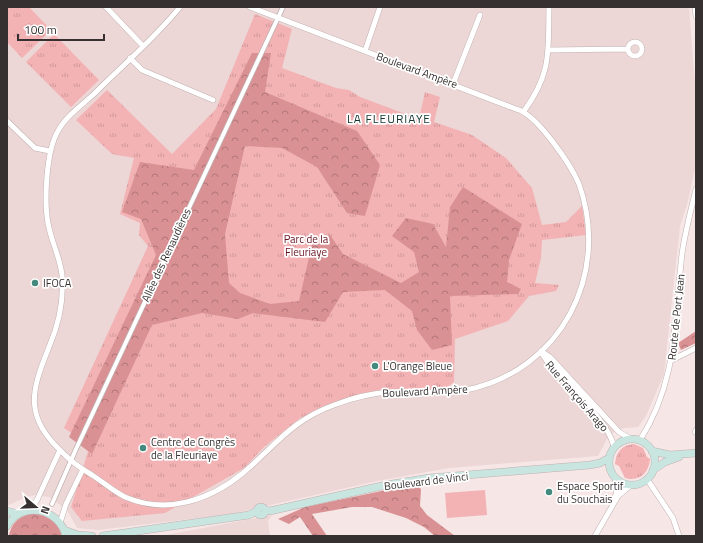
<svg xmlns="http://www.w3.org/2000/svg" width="703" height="543" font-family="'Titillium Web',sans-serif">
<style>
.built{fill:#edd6d6}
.grass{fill:url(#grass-tufts)}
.forest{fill:url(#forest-crowns)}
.garden{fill:#f3b2b4}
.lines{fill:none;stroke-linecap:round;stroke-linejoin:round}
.pedestrian-casing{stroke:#c0b1b1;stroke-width:5.5}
.minor-casing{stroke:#c0b1b1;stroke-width:6}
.secondary-casing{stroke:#c0b1b1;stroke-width:8}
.pedestrian{stroke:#fff;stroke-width:4}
.minor{stroke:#fff;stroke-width:5}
.secondary{stroke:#c8e5e0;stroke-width:7}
.poi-dot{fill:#44897d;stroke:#fff;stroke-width:1.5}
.labels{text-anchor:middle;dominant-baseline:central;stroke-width:3.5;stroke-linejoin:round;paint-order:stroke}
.street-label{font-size:11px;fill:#363030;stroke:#fff}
.park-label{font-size:11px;fill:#681422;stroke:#fff}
.poi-label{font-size:11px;fill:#363030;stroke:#fff;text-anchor:start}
.neighbourhood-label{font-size:12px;letter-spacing:1px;fill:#14352f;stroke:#fff}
</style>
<defs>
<pattern id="grass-tufts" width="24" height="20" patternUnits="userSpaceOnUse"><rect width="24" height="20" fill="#f3b2b4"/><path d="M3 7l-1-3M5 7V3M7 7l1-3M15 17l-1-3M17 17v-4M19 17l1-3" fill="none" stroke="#d1999b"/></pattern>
<pattern id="forest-crowns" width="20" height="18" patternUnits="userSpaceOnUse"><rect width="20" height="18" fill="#d99194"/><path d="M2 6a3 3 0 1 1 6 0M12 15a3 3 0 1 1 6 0" fill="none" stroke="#b17779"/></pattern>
</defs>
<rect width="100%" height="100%" fill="#f6e6e6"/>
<path class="built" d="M7,7H689L696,97V164L688,201L680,226L664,374L646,416L638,427L624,428L614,432L607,439L598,456L449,468L377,481L231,514L99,530L77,528L67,510L49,497L35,495L24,498L9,505L7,504Z
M272,515L268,521L270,536H161Z"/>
<path class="grass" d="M7,7H29L51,30L22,58L7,42Z
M255,14L292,29L282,68L336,88L349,90L360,97L419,119L425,92L440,97L434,122L472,135L506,158L532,188L542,225L566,222L582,206L586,235L542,240L541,258L535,283L559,285L556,291L529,296L508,321L455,339L454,382L443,390L353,396L300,418L264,447L244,468L165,513L82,521L71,507L90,445L64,428L148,246L139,235L140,223L120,214L134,158L112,154L76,120L107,90L172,154L216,109Z
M54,34L99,80L71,107L26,62Z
M634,444L643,448L647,457L650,459C649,473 639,482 625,478L619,466L615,464C616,452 622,445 634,444Z"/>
<path class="forest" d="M252,53H271L265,92L357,131L380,165L365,216L347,213L317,167L282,148L245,146L225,234L229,283L240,293L270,304L299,301L313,240L330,235L343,254L401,283L419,272L414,252L392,236L406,218L433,224L446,247L450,207L463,187L522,224L509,260L507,282L521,289L518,294L450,296L452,345L432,350L417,330L412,311L385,290L343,292L325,322L253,313L238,319L202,313L152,325L92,454L69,437L156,255L141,219L122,212L140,162L194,170Z
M696,331V343L681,350L678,343Z
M415,484L421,489L420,506L427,515L455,536H435L424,527L406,518L372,507H352L312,514L327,536H313L300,517L289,524L278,519L305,507Z
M38,513C50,518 59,523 62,536H9C12,520 23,514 38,513Z"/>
<path class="garden" d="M485,490L487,515L447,518L445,493Z"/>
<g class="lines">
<defs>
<path id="pedestrian" d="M52,504L76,449L283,7"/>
<path id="minor" d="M106,7L143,46
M180,7C155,38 123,65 95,93C82,105 66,116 58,131C46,151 44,201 48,223C51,241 60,257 62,275C64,300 59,324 49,347C30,394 24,417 65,455C73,463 82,469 92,475C103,482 113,491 125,497C167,515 210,500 243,473C275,446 292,420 334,405C352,398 372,393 392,392C416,391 442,395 466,390C561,371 611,274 579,184C571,165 536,113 516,109L250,7
M695,7L696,16
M628 49a7 7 0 1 1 14 0a7 7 0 1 1-14 0Z
M549,50L627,49
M365,51L380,7
M130,58L142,70L213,100
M453,84L480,15
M524,111C552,73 548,51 549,7
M7,121L35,148L50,151
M541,351L550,357L619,432L631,439
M541,352L547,361C566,383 608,420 614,447
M672,360L696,348
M695,432L696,430
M640,440C678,381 674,321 682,254C685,232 691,210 696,189
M615,478L617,490L615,498
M647,479L673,518L679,536
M30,510L37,500L60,450
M60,523L66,504L83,469
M595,536L618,496L631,485"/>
<path id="secondary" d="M609 462a23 23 0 1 1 46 0a23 23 0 1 1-46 0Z
M652,451L670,455L696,453
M653,470L665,462L679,457
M257 511a4 4 0 1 1 8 0a4 4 0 1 1-8 0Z
M265,510L270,511L386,485L429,478L590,465L600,463L609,458
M7,511L18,514
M7,526C22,500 59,508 66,536
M64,530L78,535L92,536
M103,536L249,515L257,511"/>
</defs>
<use href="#pedestrian" class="pedestrian-casing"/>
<use href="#minor" class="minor-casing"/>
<use href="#secondary" class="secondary-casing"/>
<use href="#pedestrian" class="pedestrian"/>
<use href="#minor" class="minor"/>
<use href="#secondary" class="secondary"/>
</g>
<g class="poi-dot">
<circle cx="35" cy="283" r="4"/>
<circle cx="375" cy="366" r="4"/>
<circle cx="143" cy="448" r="4"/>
<circle cx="549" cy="492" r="4"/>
</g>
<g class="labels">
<g class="street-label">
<text transform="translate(417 70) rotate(20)">Boulevard Ampère</text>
<text transform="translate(166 255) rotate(-65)">Allée des Renaudières</text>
<text transform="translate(676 317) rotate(-84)">Route de Port Jean</text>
<text transform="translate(425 391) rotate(-3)">Boulevard Ampère</text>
<text transform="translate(577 396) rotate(49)">Rue François Arago</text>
<text transform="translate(426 481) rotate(-7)">Boulevard de Vinci</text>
</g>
<g class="park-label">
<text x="306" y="239">Parc de la<tspan x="306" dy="13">Fleuriaye</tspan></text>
</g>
<g class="poi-label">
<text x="43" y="283">IFOCA</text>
<text x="383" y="366">L'Orange Bleue</text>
<text x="151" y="442">Centre de Congrès<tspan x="151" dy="13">de la Fleuriaye</tspan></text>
<text x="557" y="486">Espace Sportif<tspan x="557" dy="13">du Souchais</tspan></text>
</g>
<g class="neighbourhood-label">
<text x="389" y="118">LA FLEURIAYE</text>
</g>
</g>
<rect width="703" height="543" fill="none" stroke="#363030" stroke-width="16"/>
<g transform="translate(36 507) rotate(109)" stroke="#ffffff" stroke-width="3" paint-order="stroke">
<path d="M0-3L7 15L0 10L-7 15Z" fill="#363030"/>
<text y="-6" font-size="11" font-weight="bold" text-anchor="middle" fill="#363030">N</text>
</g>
<path d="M18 34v6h86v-6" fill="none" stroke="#363030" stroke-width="2"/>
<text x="24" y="34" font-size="12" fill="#363030" stroke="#ffffff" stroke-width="3" paint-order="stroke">100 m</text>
</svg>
